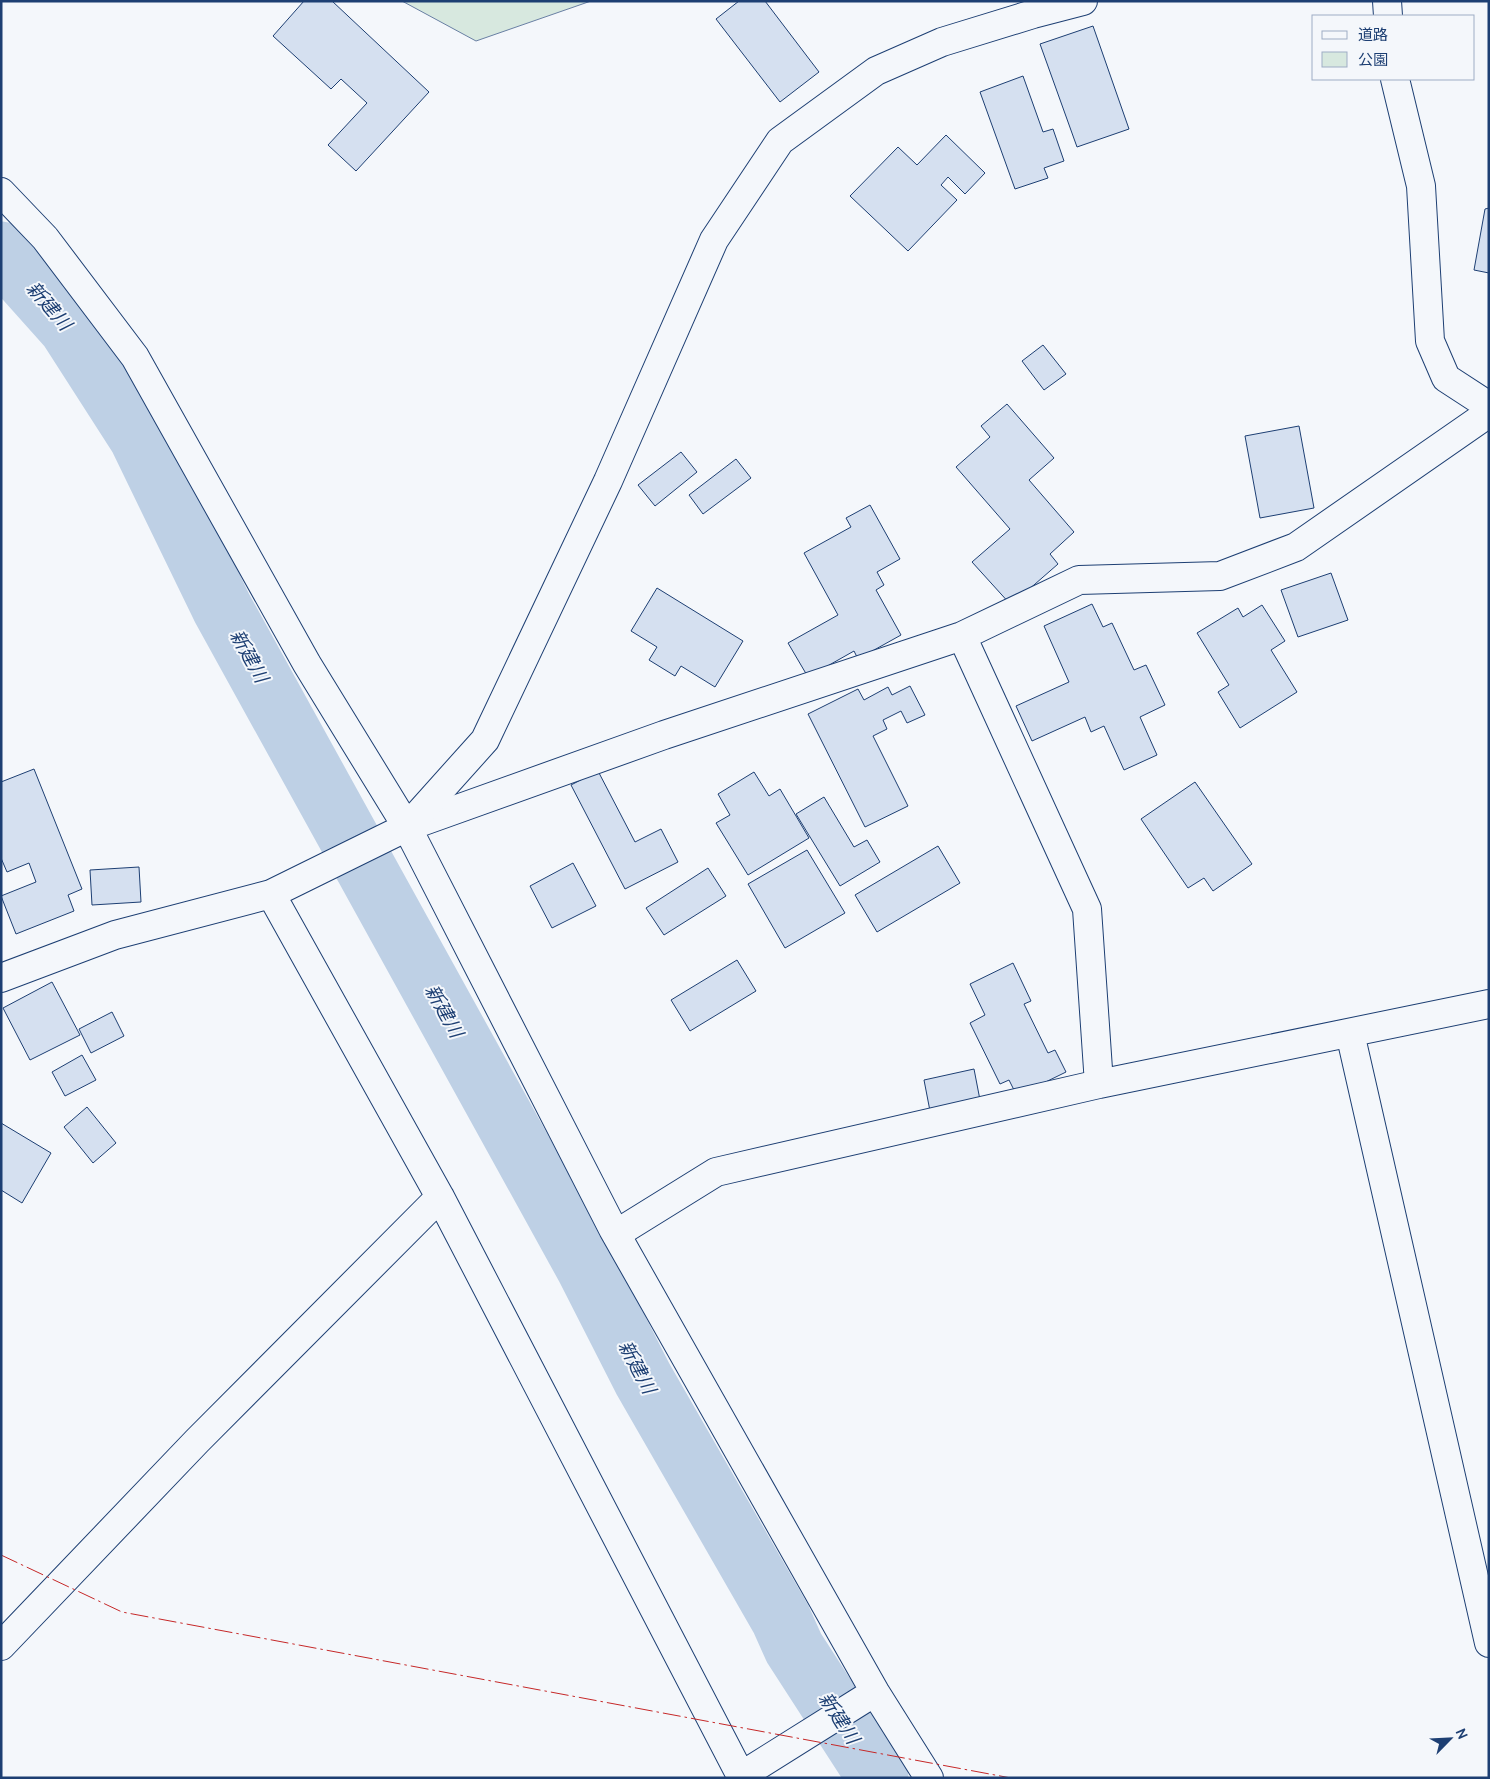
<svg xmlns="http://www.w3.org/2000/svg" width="1490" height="1779" font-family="Cabin,'Noto Sans JP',sans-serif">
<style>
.green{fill:#d7e8df;stroke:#687fa3}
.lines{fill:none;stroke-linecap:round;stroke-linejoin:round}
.river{stroke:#bed0e5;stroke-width:61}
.building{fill:#d5e0f0;stroke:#1d3f73}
.street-casing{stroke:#1d3f73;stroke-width:30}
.secondary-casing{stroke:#1d3f73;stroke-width:30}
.street{stroke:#f4f7fb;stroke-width:28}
.secondary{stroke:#f4f7fb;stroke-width:28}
.power{stroke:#c62828;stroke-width:1;stroke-dasharray:18 4 2.5 4;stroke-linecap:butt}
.labels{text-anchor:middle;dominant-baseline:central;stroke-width:4;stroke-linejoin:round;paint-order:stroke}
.water-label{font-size:19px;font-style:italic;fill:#1d3f73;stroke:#f4f7fb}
</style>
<rect width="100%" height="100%" fill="#f4f7fb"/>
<path class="green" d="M402,1H591L476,41Z"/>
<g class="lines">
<path class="river" d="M1,252L69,328L139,437L222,608L586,1267L643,1379L781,1619L794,1648L878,1778"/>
</g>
<path class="building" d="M304,1H332L429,92L356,171L328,145L367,103L341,79L331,89L273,36Z
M739,1H765L819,72L780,102L716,19Z
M1093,26L1129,129L1077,147L1040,44Z
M1023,76L1043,132L1053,129L1064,161L1044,168L1048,178L1015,189L980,92Z
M946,135L985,173L965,194L948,177L941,185L957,200L908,251L850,196L898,147L917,165Z
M1489,208V273L1474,270L1485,209Z
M1043,345L1066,374L1044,390L1022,361Z
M1007,404L1054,458L1029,480L1074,532L1050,554L1058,564L1011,605L972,562L1010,529L956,467L990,437L981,426Z
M1299,426L1314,508L1260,518L1245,436Z
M681,452L697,472L655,506L638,485Z
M736,459L751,478L703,514L689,495Z
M870,505L900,559L877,572L884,585L876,590L901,635L858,659L854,651L808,677L788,643L838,615L804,553L851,527L846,518Z
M1331,573L1348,620L1298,637L1281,590Z
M657,588L743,641L715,687L681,666L675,676L649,660L657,647L631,631Z
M1092,604L1103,627L1112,623L1134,670L1146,665L1165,705L1140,717L1157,755L1124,770L1104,726L1091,732L1085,717L1032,741L1016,706L1069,682L1044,626Z
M1262,605L1285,641L1271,650L1297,692L1240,728L1218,692L1229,685L1197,633L1238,608L1243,617Z
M910,686L925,715L907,723L901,711L883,720L887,729L873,736L908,806L865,827L808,714L858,689L864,700L888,687L892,695Z
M34,769L82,889L68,895L74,911L16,934L1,896L36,882L29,863L7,872L1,858V782Z
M598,771L635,842L661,829L678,862L625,889L571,785Z
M754,772L769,796L780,789L809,838L748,875L716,823L730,815L718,794Z
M1195,782L1252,864L1213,891L1204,878L1188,888L1141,819Z
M824,797L854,847L867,840L880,862L840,886L796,814Z
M938,846L960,883L877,932L855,895Z
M807,850L845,913L785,948L748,884Z
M573,863L596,906L552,928L530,886Z
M139,867L141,902L92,905L90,870Z
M708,868L726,896L664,935L646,908Z
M737,960L756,991L690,1031L671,1000Z
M1013,963L1031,1001L1024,1004L1048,1053L1055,1050L1066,1072L1017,1096L1009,1080L1000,1084L970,1023L985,1015L970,984Z
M52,982L80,1035L30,1060L3,1008Z
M112,1012L124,1036L91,1053L79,1029Z
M82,1055L96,1080L65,1096L52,1072Z
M974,1069L980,1100L930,1111L924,1080Z
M87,1107L116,1143L93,1163L64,1127Z
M1,1123L51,1153L22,1203L1,1190Z"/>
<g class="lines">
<defs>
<path id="street" d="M1387,1L1388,16
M1395,79L1421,186L1430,341L1446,378L1489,406
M1,192L45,238L135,357L307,664L407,827L613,1229L875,1692L929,1778
M962,636L1087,909L1099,1084
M271,894L440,1197L742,1778
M1,978L115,935L271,894L407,827L664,735L962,636L1079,580L1220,576L1296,547L1489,413
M1350,1033L1489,1643
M616,1234L716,1172L1099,1084L1489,1004
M1,1646L197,1441L440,1197
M741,1776L875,1692"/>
<path id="secondary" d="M407,827L485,740L608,481L714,240L780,141L876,71L942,42L1033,14L1083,1"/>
</defs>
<use href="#street" class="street-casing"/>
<use href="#secondary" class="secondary-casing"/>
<use href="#street" class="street"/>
<use href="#secondary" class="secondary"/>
<path class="power" d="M1,1555L122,1612L1011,1778"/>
</g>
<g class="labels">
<g class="water-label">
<text transform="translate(49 306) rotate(49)">新建川</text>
<text transform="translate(249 656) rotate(61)">新建川</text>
<text transform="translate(444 1011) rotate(61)">新建川</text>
<text transform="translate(637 1367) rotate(62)">新建川</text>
<text transform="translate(839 1718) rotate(57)">新建川</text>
</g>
</g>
<rect width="1490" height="1779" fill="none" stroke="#1d3f73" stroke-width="5"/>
<rect x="1312" y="15" width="162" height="65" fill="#f4f7fb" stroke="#9eadc5"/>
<rect x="1322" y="31" width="25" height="8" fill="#f4f7fb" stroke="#9eadc5"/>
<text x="1358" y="40" font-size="15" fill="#1d3f73">道路</text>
<rect x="1322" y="52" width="25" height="15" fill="#d7e8df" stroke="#9eadc5"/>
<text x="1358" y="65" font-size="15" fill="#1d3f73">公園</text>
<g transform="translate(1450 1739) rotate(66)" stroke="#f4f7fb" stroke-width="4" paint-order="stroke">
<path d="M0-4L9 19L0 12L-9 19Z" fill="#1d3f73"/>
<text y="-8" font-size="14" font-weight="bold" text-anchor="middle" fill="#1d3f73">N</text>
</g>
</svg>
